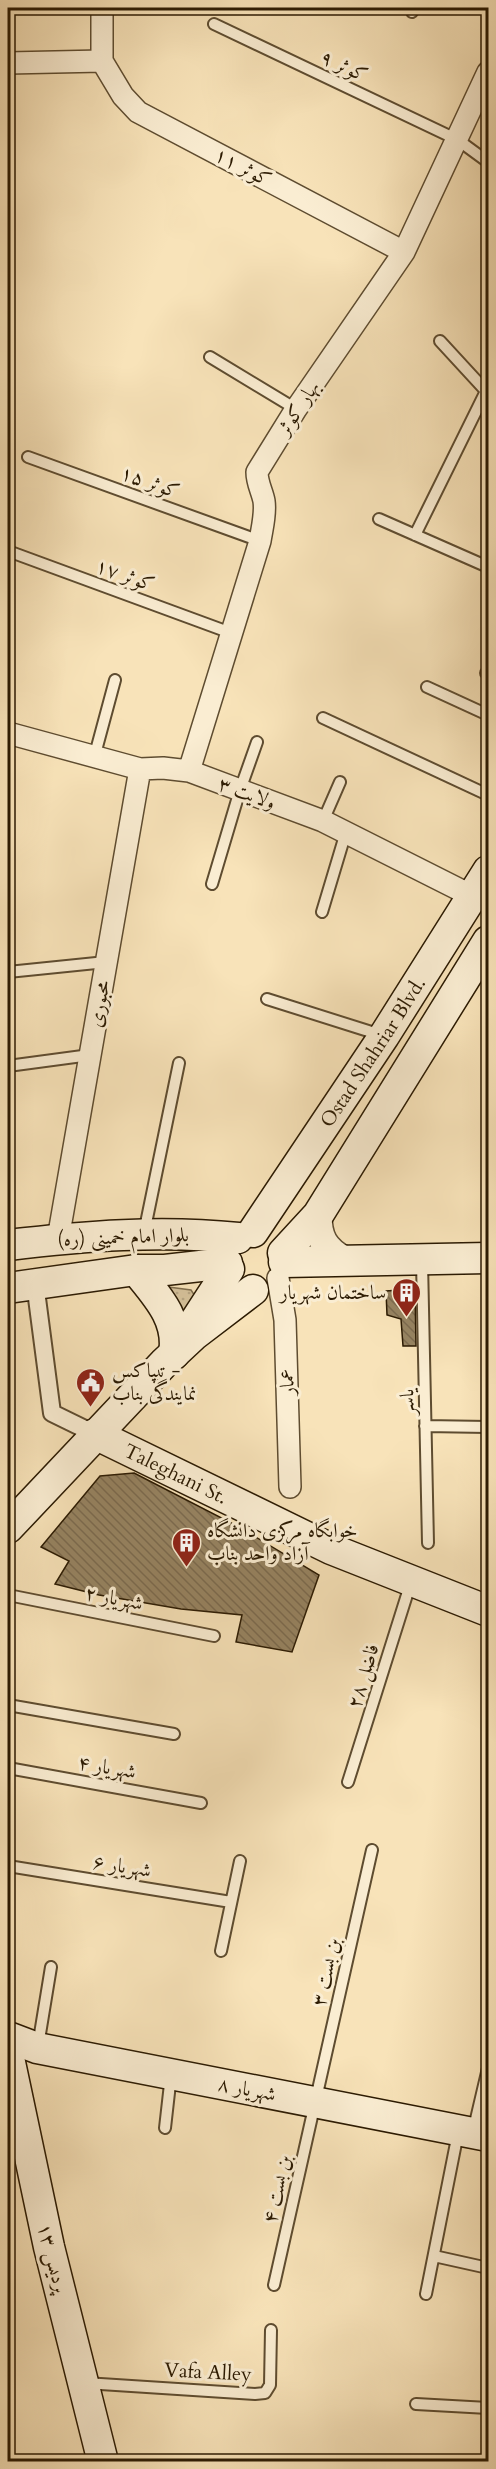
<svg xmlns="http://www.w3.org/2000/svg" width="496" height="2469" font-family="Cardo,Amiri,serif">
<style>
.grass{fill:url(#grass-dots);stroke:#806e4e;stroke-width:1.5}
.building{fill:url(#building-back-hatch);stroke:#2b1a02;stroke-width:1.5}
.lines{fill:none;stroke-linecap:round;stroke-linejoin:round}
.service-casing{stroke:#5e4c30;stroke-width:14}
.pedestrian-casing{stroke:#5e4c30;stroke-width:20}
.minor-casing{stroke:#5e4c30;stroke-width:24}
.tertiary-casing{stroke:#5e4c30;stroke-width:30}
.secondary-casing{stroke:#2b1a02;stroke-width:33}
.service{stroke:#faedd2;stroke-width:10}
.pedestrian{stroke:#faedd2;stroke-width:16}
.minor{stroke:#faedd2;stroke-width:21}
.tertiary{stroke:#faedd2;stroke-width:27}
.secondary{stroke:#faedd2;stroke-width:30}
.labels{text-anchor:middle;dominant-baseline:central;stroke-width:6;stroke-linejoin:round;paint-order:stroke}
.street-label{font-size:20px;fill:#2b1a02;stroke:#faedd2}
.poi-label{font-size:20px;fill:#2b1a02;stroke:#faedd2;text-anchor:start}
</style>
<defs>
<pattern id="grass-dots" width="8" height="8" patternUnits="userSpaceOnUse" patternTransform="scale(1.5)"><rect width="8" height="8" fill="#d5c19a"/><path d="M2 2h.1M6 6h.1" fill="none" stroke="#b7a583" stroke-width="1.8" stroke-linecap="round"/></pattern>
<pattern id="building-back-hatch" width="6" height="6" patternUnits="userSpaceOnUse" patternTransform="scale(1.5)"><rect width="6" height="6" fill="#968361"/><path d="M-1 5l2 2M0 0l6 6M5-1l2 2" fill="none" stroke="#7b6a4e"/></pattern>
</defs>
<rect width="100%" height="100%" fill="#f8e3b9"/>
<filter id="stains"><feTurbulence type="fractalNoise" baseFrequency=".00333" numOctaves="4"/><feColorMatrix values="0 0 0 0 .2 0 0 0 0 .09 0 0 0 0 .02 0 0 0 .5 -.17"/></filter>
<radialGradient id="worn" r=".72"><stop offset=".6" stop-color="#630" stop-opacity="0"/><stop offset="1" stop-color="#630" stop-opacity=".3"/></radialGradient>
<path class="grass" d="M161,1286L191,1290L195,1296L180,1331Z"/>
<path class="building" d="M415,1289L416,1346H403L401,1319L387,1315L386,1291Z
M134,1473L239,1527L319,1575L292,1652L236,1642L242,1615L181,1609L99,1595L55,1584L69,1561L41,1547L100,1476Z"/>
<g class="lines">
<defs>
<path id="service" d="M412,12L414,8
M214,24L458,140L488,162
M210,357L296,409
M28,457L260,541
M379,519L488,567
M415,535L486,391L440,341
M8,551L231,633
M486,673H488
M427,687L488,715
M323,718L488,795
M94,758L115,680
M323,821L340,782
M212,884L240,790L257,742
M322,912L346,832
M8,972L106,962
M267,999L381,1035
M8,1066L90,1055
M144,1233L179,1063
M422,1262L428,1543
M425,1426L488,1427
M8,1595L214,1636
M8,1705L174,1734
M8,1768L201,1803
M348,1782L411,1582
M8,1866L231,1902
M221,1951L240,1861
M38,2046L51,1967
M165,2128L171,2075
M473,2132L488,2068
M434,2256L488,2268
M274,2285L372,1850
M426,2294L458,2133
M85,2383L255,2394L265,2393L270,2385L271,2330
M416,2404L488,2408"/>
<path id="pedestrian" d="M35,1283L52,1413L95,1434"/>
<path id="minor" d="M102,8V61L123,96L138,112L404,252
M8,63L102,61
M8,733L140,769L163,768L189,771L323,821L472,896
M189,771L260,541C262,528 266,514 264,501C262,491 257,483 257,472L296,409L404,252L488,72
M58,1239L140,769
M278,1278L285,1320L290,1487"/>
<path id="tertiary" d="M318,1215C318,1237 324,1249 344,1260"/>
<g id="secondary">
<path id="s1" d="M253,1232L384,1036L488,871"/>
<path d="M8,1245C84,1236 161,1230 238,1238"/>
<path d="M283,1253L318,1215L488,941"/>
<path d="M284,1262L488,1258"/>
<path d="M136,1270C156,1295 180,1319 174,1354"/>
<path d="M8,1288L136,1270H165L227,1263"/>
<path d="M190,1329L229,1269"/>
<path id="s2" d="M95,1434L331,1549L488,1611"/>
<path d="M8,1528L164,1363L194,1335L253,1290"/>
<path d="M8,2037L37,2048L488,2136"/>
<path d="M8,2053L49,2247L103,2462"/>
</g>
</defs>
<use href="#service" class="service-casing"/>
<use href="#pedestrian" class="pedestrian-casing"/>
<use href="#minor" class="minor-casing"/>
<use href="#tertiary" class="tertiary-casing"/>
<use href="#secondary" class="secondary-casing"/>
<use href="#service" class="service"/>
<use href="#pedestrian" class="pedestrian"/>
<use href="#minor" class="minor"/>
<use href="#tertiary" class="tertiary"/>
<use href="#secondary" class="secondary"/>
</g>
<defs>
<symbol id="building-pin" viewBox="-11 -11 22 30"><path d="M0 17L-7.5 6A9.5 9.5 0 1 1 7.5 6Z" fill="#8f2418" stroke="#faedd2"/><path d="M-4-6H4V6H1V3H-1V6H-4ZM-2.5-4.3h1.7v1.8h-1.7ZM.8-4.3h1.7v1.8H.8ZM-2.5-1h1.7V.8h-1.7ZM.8-1h1.7V.8H.8Z" fill="#fff"/></symbol>
<symbol id="civic-pin" viewBox="-11 -11 22 30"><path d="M0 17L-7.5 6A9.5 9.5 0 1 1 7.5 6Z" fill="#8f2418" stroke="#faedd2"/><path d="M-.6-6.5H3V-4.5H.6V-3L4-1V1h2V6H-6V1h2V-1L-.6-3ZM-1.2 2.5V6h2.4V2.5Z" fill="#fff"/></symbol>
</defs>
<g fill-rule="evenodd">
<use href="#building-pin" x="390" y="1276" width="33" height="45"/>
<use href="#civic-pin" x="74" y="1366" width="33" height="45"/>
<use href="#building-pin" x="170" y="1526" width="33" height="45"/>
</g>
<g class="labels">
<g class="street-label">
<text transform="translate(344 66) rotate(25)">کوثر ۹</text>
<text transform="translate(243 167) rotate(28)">کوثر ۱۱</text>
<text transform="translate(298 408) rotate(-57)">بهار کوثر</text>
<text transform="translate(150 482) rotate(20)">کوثر ۱۵</text>
<text transform="translate(125 575) rotate(20)">کوثر ۱۷</text>
<text transform="translate(247 793) rotate(20)">ولایت ۳</text>
<text transform="translate(99 1004) rotate(-80)">محبوری</text>
<text stroke="none"><textPath href="#s1" startOffset="216">Ostad Shahriar Blvd.</textPath></text>
<text transform="translate(123 1237) rotate(-2)">بلوار امام خمینی (ره)</text>
<text transform="translate(287 1382) rotate(-92)">عمار</text>
<text transform="translate(407 1402) rotate(-91)">یاسر</text>
<text stroke="none"><textPath href="#s2" startOffset="90">Taleghani St.</textPath></text>
<text transform="translate(114 1598) rotate(11)">شهریار ۲</text>
<text transform="translate(363 1676) rotate(-73)">فاضل ۲۸</text>
<text transform="translate(107 1767) rotate(10)">شهریار ۴</text>
<text transform="translate(122 1866) rotate(9)">شهریار ۶</text>
<text transform="translate(326 1972) rotate(-77)">بن بست ۳</text>
<text transform="translate(247 2089) rotate(11)">شهریار ۸</text>
<text transform="translate(277 2189) rotate(-77)">بن بست ۴</text>
<text transform="translate(53 2258) rotate(76)">پردیس ۱۳</text>
<text transform="translate(208 2372) rotate(3)">Vafa Alley</text>
</g>
<g class="poi-label">
<text x="386" y="1292" text-anchor="end">ساختمان شهریار</text>
<text x="112" y="1370">تیپاکس -<tspan x="112" dy="23">نمایندگی بناب</tspan></text>
<text x="207" y="1530">خوابگاه مرکزی دانشگاه<tspan x="207" dy="23">آزاد واحد بناب</tspan></text>
</g>
</g>
<rect width="496" height="2469" fill="none" stroke="#f8e3b9" stroke-width="30"/>
<rect x="9" y="9" width="478" height="2451" fill="none" stroke="#2b1a02" stroke-width="3"/>
<rect x="15" y="15" width="466" height="2439" fill="none" stroke="#2b1a02" stroke-width="1.5"/>
<rect width="100%" height="100%" filter="url(#stains)"/>
<rect width="100%" height="100%" fill="url(#worn)"/>
</svg>
